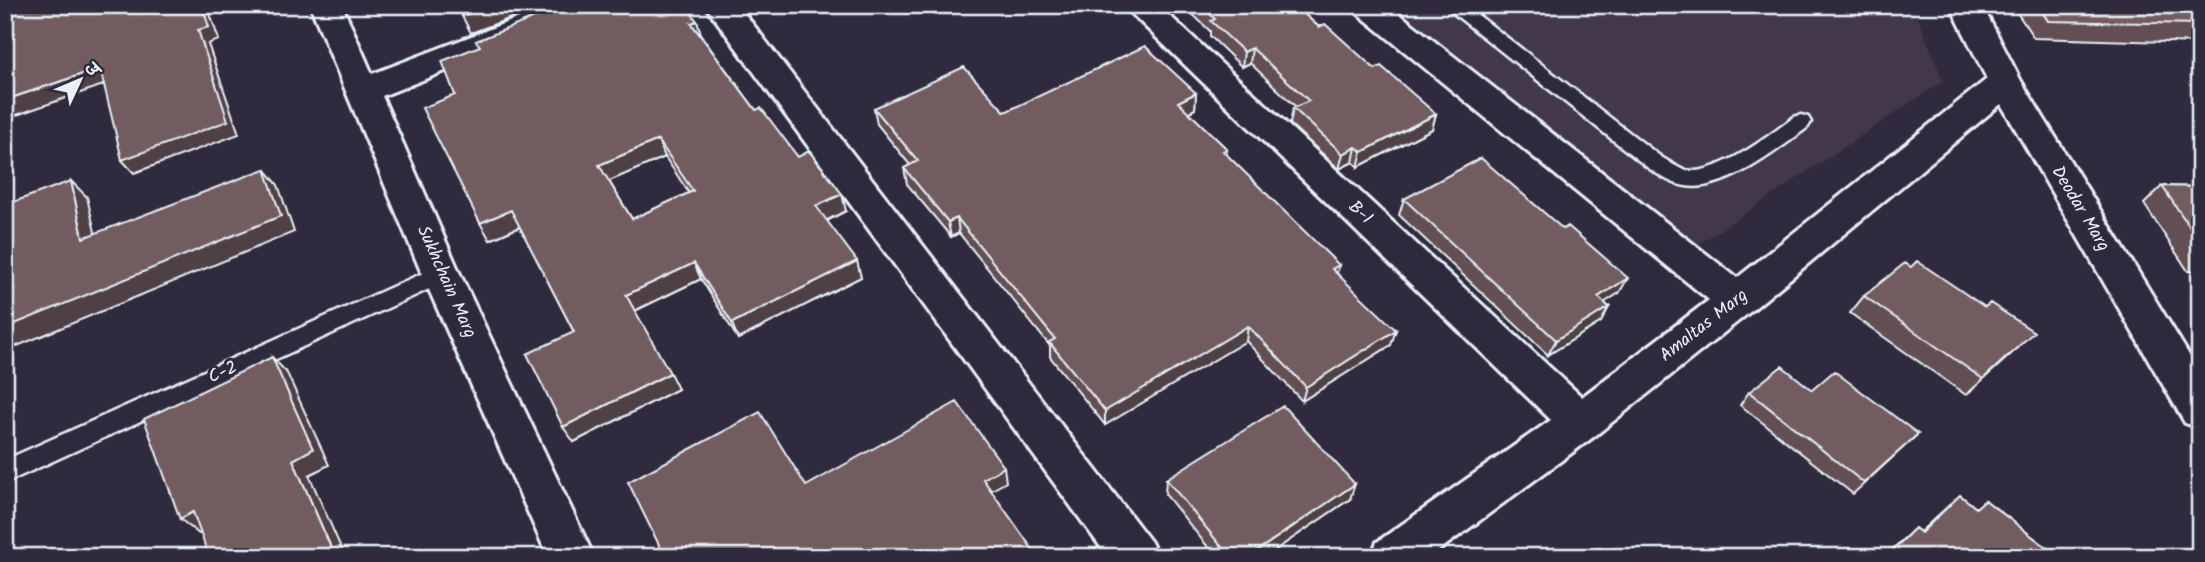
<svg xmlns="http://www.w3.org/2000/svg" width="2205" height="562" font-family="Kalam,'Playpen Sans Deva',sans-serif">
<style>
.built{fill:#433948}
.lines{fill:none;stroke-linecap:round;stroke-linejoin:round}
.service-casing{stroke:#e8f1f8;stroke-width:5}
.minor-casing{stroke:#e8f1f8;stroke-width:6}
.service{fill:#2f2a3d;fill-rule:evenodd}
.minor{fill:#2f2a3d;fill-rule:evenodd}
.wall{fill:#634f53;stroke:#e8f1f8;stroke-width:2;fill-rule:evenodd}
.shaded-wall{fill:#504044;stroke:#e8f1f8;stroke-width:2}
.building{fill:#735c61;stroke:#e8f1f8;stroke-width:2;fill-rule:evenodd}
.labels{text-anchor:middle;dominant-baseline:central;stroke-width:6;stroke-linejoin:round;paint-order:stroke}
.street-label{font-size:18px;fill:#e8f1f8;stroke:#2f2a3d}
</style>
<rect width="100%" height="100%" fill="#2f2a3d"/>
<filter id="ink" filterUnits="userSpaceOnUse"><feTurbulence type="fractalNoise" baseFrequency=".0143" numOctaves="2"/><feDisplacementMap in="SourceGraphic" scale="14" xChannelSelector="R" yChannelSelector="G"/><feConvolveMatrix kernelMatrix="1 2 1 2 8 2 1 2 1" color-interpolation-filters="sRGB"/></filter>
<g filter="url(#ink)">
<path class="built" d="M1389,5H1913L1943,81L1699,244Z"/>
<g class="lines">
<defs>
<path id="service" d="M1443,5H1465L1661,157C1670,162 1681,171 1691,171C1722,172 1770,135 1794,117L1801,115L1808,117L1811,122L1808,127C1781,148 1723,193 1686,186C1671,184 1659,175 1647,167Z
M441,265L449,268L452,274L449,280L5,483V460Z"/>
<path id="minor" d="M310,5H342L372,74L553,5H600L595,12L382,96L460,274L594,557H548L422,274Z
M705,5H738L1151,542L1158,557H1108Z
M1123,5H1158L1582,397L1709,300L1356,12L1351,5H1388L1737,278L1987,79L1950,5H1982L2021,81L2200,373V428L2185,423L2001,104L1751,311L1596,435L1430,557H1370L1377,542L1551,420Z"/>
</defs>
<use href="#service" class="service-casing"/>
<use href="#minor" class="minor-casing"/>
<use href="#service" class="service"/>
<use href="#minor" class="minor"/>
</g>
<path class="wall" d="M1183,5H1294L1319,27L1436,114L1432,129L1358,167L1353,162L1339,169L1290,124L1293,108L1296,107L1250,63L1242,67L1210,36V31Z
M2012,5H2200V43L2034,38Z
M697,21L702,37L756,110L846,211L827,221L861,277L738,339L701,279L635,311L678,389L574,442V332L520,227L490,240L455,95L479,47ZM665,157L689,193L632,219L609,181Z
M1196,93L1195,109L1188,112L1227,149V155L1337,273L1391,345L1302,401L1246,341L1105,425L1050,357V346L959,233L951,237L907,184L904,168L910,165L877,124L874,108L1005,112Z
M2162,186L2200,187V271H2188L2144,204Z
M1404,199L1619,293L1604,302L1609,307L1601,322L1548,355L1399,215Z
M1864,296L2017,349L1966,395L1850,313Z
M1812,390L1918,434L1853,494L1740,405L1749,392Z
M1166,479L1350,499L1265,557H1216L1165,494Z
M1960,495L1976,508L1985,500L2059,557H1884L1915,528L1920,532Z"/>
<path class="shaded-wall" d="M202,5H207L219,40L208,44L239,134L134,173L122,160Z
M490,5H545L471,33L462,16Z
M697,21L702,38L691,23Z
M1252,48L1250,63L1242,67L1244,52Z
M100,68L112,82L5,119V100Z
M1196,93L1195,109L1177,118L1178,102Z
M1436,114L1432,129L1358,167L1362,152Z
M658,140L665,157L607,182L599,165Z
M1356,147L1353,162L1339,169L1343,154Z
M265,169L278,185L294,232L5,351V328Z
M71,181L87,197L100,254L83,238Z
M842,194L846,211L821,223L816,206Z
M511,210L521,226L490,240L480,223Z
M957,218L959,233L951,237L948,222Z
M857,261L861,277L738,339L732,323Z
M694,263L701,279L634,311L626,295Z
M1339,265L1335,280L1332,269Z
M1628,278L1619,293L1590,312L1598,297Z
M1609,307L1601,322L1548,355L1556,340Z
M1248,326L1246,341L1105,425V411Z
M1396,330L1391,345L1302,401L1306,387Z
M272,357L287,373L329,465L309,475L345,557H335L293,460Z
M670,373L678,389L574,442L563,427Z
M1004,467L1006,482L985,494L983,479Z
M1355,484L1350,499L1265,557H1248Z
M193,512L211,527L199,534L180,519Z"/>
<path class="building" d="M5,5H202L209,27L198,30L228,121L122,160L100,68L5,100Z
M456,5H490L462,16Z
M567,5H685L697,21L691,23L756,110L761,108L798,157L809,151L842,194L816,206L857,261L732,323L694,263L626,295L670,373L563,427L527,354L574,332L511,210L480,223L422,108L455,95L442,61L480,46L476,41ZM658,140L693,191L632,219L599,165Z
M1201,5H1294L1319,27L1325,24L1375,69L1381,66L1436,114L1362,152L1356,147L1343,154L1293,108L1309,101L1252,48L1244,52L1211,21L1215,19Z
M2038,5H2200V24L2048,21Z
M1145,46L1196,93L1178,102L1227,149L1223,151L1339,265L1332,269L1396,330L1306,387L1248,326L1105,411L1049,342L1055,339L957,218L948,222L904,168L918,161L874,108L964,67L1005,112Z
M1481,158L1563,229L1568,226L1628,278L1598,297L1609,307L1556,340L1404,199Z
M265,169L281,216L5,328V205L71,181L83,238Z
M2162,186L2200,187V242Z
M1917,261L1985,307L1990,303L2034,332L1983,379L1864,296L1905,263L1911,267Z
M272,357L313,449L293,460L335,557H209L193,512L180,519L144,419Z
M1782,366L1812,390L1834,371L1918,434L1864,483L1749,392Z
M957,402L1004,467L983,479L1038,557H665L628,482L760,412L806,486Z
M1283,406L1355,484L1248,557H1230L1166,479Z
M1960,495L1976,508L1985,500L2059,557H1886L1915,528L1921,533Z
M1524,553L1528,557H1519Z"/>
</g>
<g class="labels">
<g class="street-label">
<text transform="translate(2080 209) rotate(59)">Deodar Marg</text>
<text transform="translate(1360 213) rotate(43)">B-1</text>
<text transform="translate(446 282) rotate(66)">Sukhchain Marg</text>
<text transform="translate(1704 326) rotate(-38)">Amaltas Marg</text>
<text transform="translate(223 373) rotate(-24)">C-2</text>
</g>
</g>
<rect width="2205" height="562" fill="none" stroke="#2f2a3d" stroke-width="28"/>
<rect x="14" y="14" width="2177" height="534" fill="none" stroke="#e8f1f8" stroke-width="2.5" filter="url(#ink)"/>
<g transform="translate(80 80) rotate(46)" stroke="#2f2a3d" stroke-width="5" paint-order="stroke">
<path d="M0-5L12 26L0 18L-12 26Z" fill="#e8f1f8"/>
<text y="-10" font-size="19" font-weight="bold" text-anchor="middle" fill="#e8f1f8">उ</text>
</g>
</svg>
